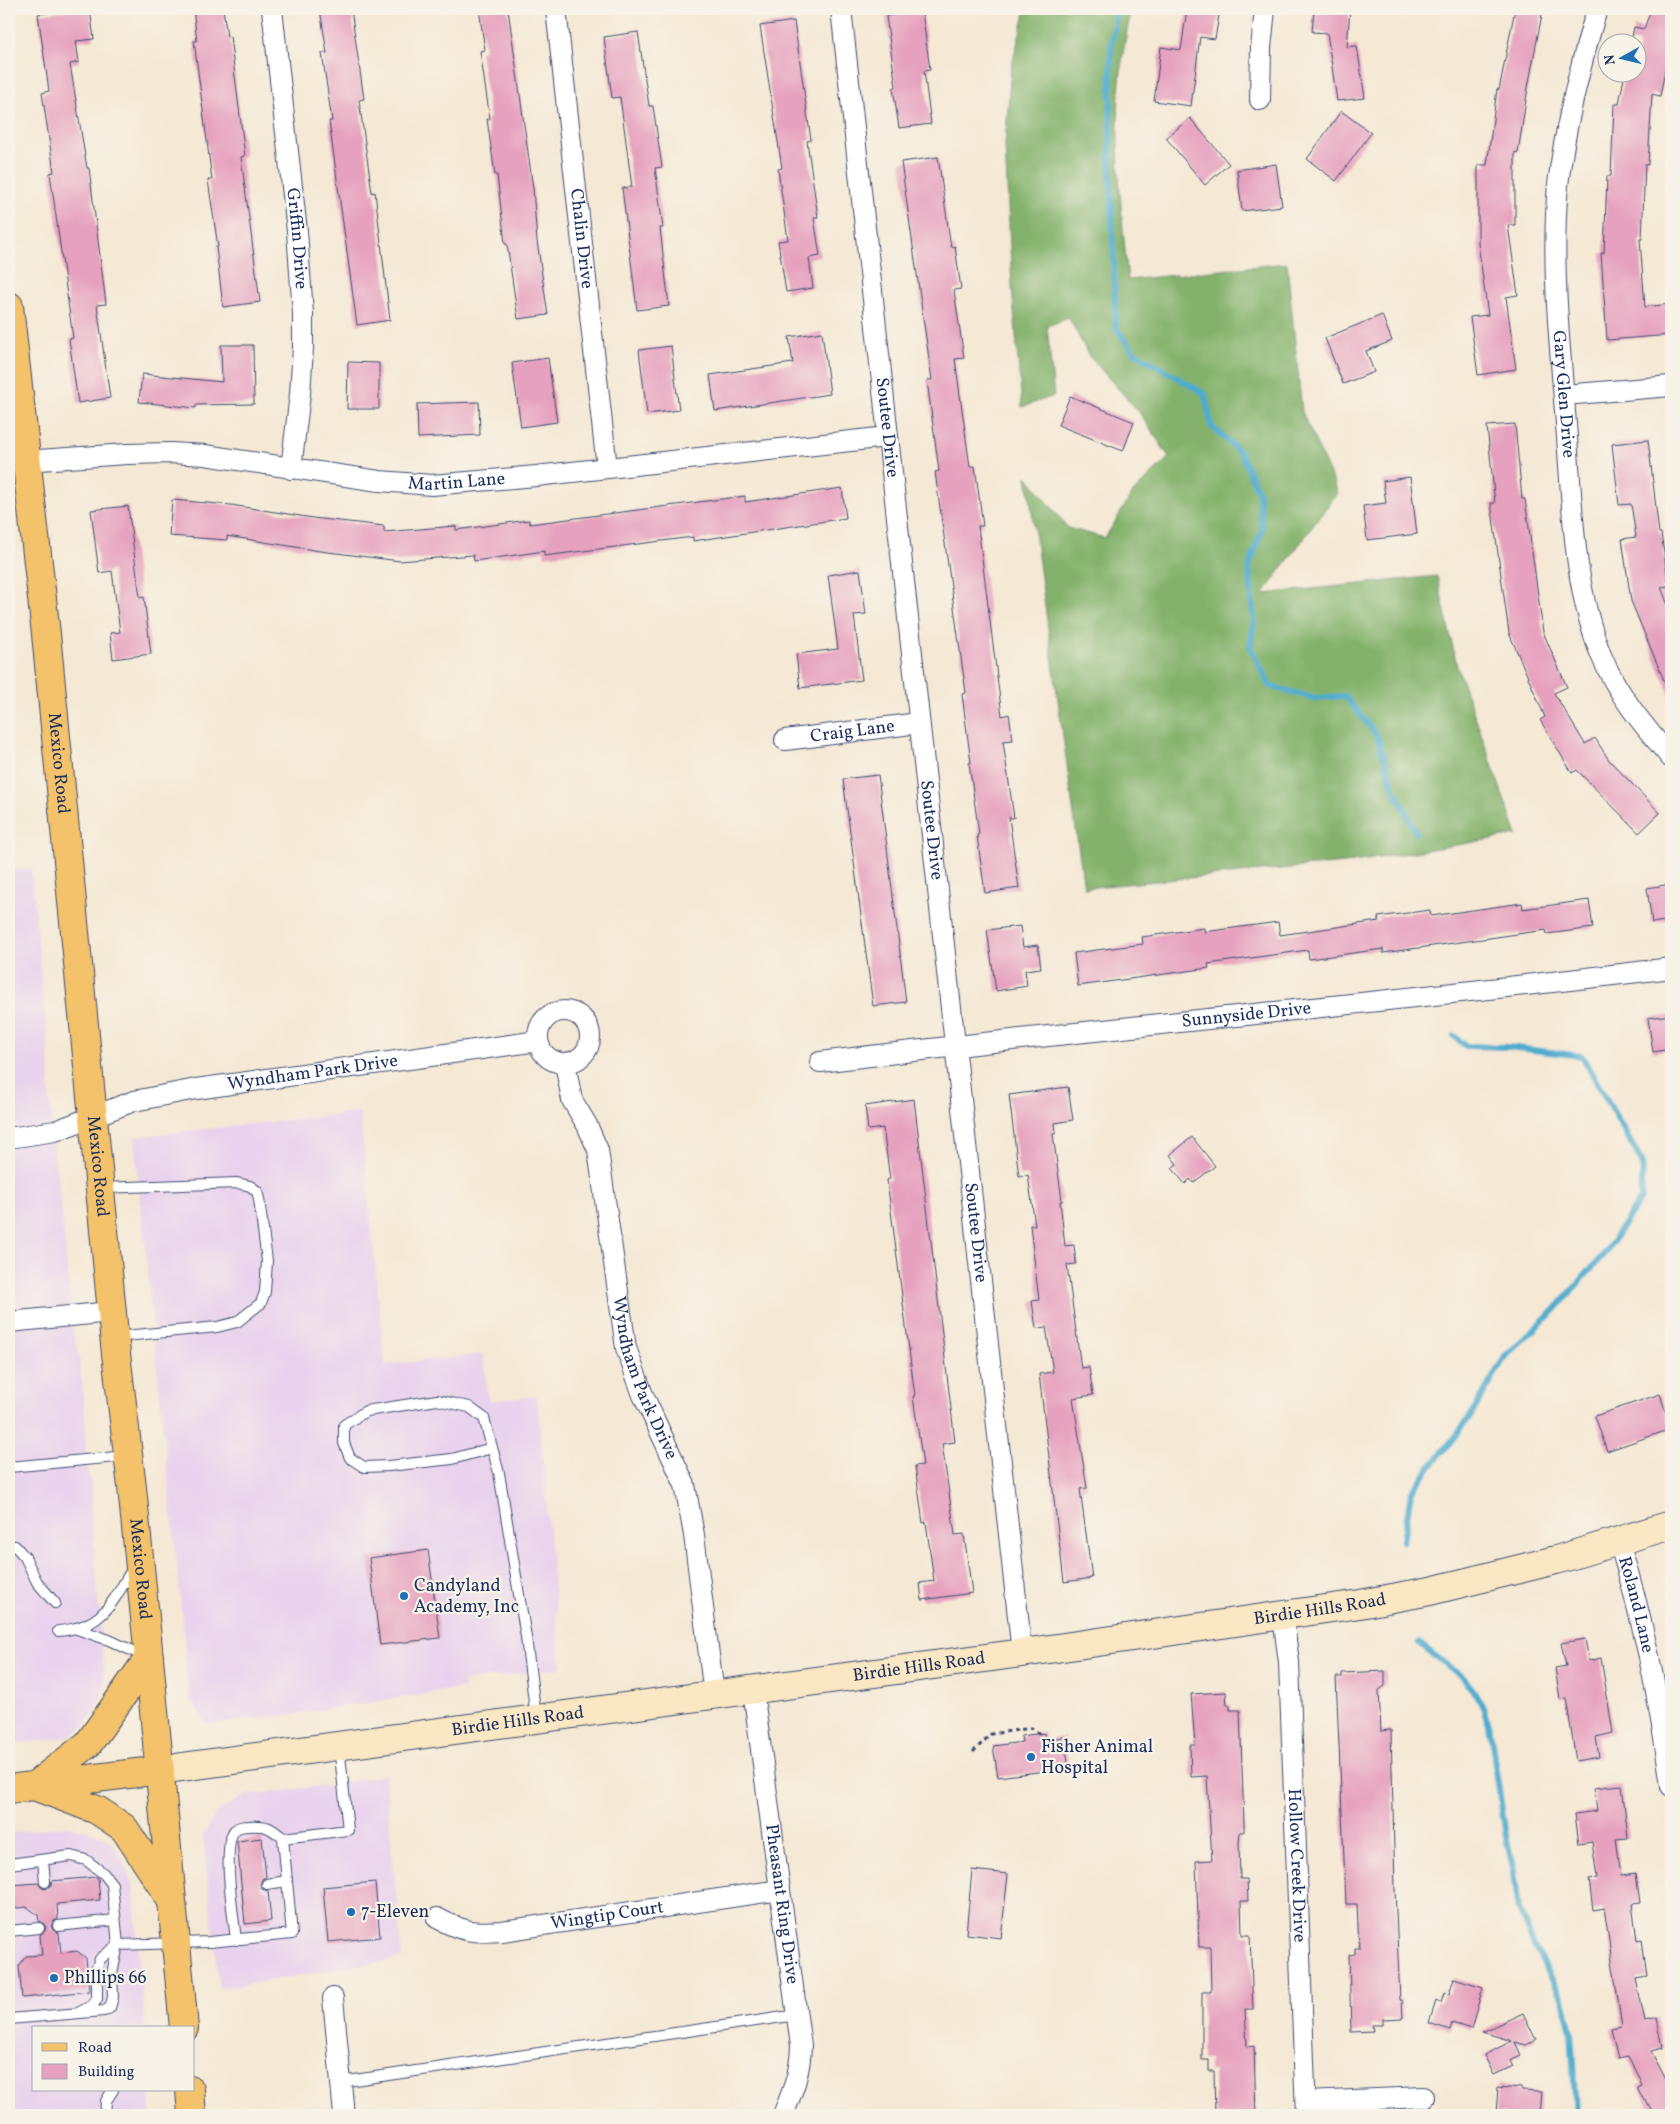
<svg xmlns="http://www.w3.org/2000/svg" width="1680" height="2124" font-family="Vollkorn,serif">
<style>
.built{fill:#e9d2ed}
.forest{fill:#84b26c;stroke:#507065}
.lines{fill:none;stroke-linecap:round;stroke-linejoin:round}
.stream{stroke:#50acce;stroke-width:6}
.building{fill:#e6a1be}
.lane-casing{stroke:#3c4b70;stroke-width:12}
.street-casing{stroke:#3c4b70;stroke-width:22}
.secondary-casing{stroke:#3c4b70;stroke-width:30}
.primary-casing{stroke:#3c4b70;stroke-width:30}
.path{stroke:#3c4b70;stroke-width:3;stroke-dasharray:4 4;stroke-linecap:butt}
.lane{stroke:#fff;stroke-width:10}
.street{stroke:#fff;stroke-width:20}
.secondary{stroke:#fae7c3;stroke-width:28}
.primary{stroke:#f3c26a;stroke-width:28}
.poi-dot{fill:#1f6fb2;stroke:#f7f3e8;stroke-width:2}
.labels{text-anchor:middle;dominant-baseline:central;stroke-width:4.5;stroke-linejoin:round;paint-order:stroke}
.street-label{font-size:18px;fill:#1b2f5e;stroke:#f7f3e8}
.poi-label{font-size:18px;fill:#1b2f5e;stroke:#f7f3e8;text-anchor:start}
</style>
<rect width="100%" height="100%" fill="#f7f3e8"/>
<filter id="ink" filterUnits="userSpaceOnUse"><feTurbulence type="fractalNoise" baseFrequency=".02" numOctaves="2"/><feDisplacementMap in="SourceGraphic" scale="10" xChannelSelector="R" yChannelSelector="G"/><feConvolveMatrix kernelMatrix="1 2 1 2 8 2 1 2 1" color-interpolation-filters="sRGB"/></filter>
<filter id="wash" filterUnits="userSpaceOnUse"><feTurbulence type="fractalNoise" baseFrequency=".0096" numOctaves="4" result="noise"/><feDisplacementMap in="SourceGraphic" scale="20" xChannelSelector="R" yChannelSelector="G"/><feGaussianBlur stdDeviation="1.12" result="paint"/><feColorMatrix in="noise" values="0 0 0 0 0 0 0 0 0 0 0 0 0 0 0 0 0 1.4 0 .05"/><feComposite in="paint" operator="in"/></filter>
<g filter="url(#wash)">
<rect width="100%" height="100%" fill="#f5e8d4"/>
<path class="built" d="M31,868L50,1070L49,1086L55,1165L58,1175L74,1336L79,1356L86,1425L85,1435L88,1473L92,1486L91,1510L105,1682L97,1709L81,1729L69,1737L21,1743L9,1747V871Z
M360,1112L385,1365L483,1354L488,1401L537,1396L561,1668L463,1681L464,1688L294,1714L213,1724L206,1723L189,1696L188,1688L183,1625L134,1137Z
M385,1775L402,1958L219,1989L203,1836L216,1813L246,1795L323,1786Z
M68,1826L94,1833L106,1839L116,1849L129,1873L133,1886L145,2028H34V2090H149L150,2115H9V1833Z"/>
<path class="forest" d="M1026,9H1132C1109,97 1119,190 1128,280L1287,263L1302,412L1338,492L1263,594L1437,576L1457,666L1517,835L1354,862L1084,888L1027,476L1068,528L1105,538L1132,494L1169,457L1139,412L1089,356L1069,318L1047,326L1054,396L1022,407L1012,287L1005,144L1011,68Z"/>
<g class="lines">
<path class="stream" d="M1117,9L1111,47L1110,156L1116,328L1134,352L1205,394L1211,426L1240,452L1259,494L1262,529L1249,567L1254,621L1250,647L1270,686L1313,698L1345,696L1377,736L1393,786L1416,833
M1403,1541L1411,1492L1470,1417L1506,1355L1555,1310L1604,1254L1641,1199L1643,1164L1582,1056L1508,1047L1466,1046L1454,1036
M1419,1643L1461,1676L1472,1688L1482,1705L1489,1724L1506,1836L1514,1872L1519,1909L1535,1948L1563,1999L1571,2031L1576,2115"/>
</g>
<g id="blocks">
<path class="building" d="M76,9H90L94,39L76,41L79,62L70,64L87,168H89L106,304L97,305L110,398L78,403L69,339L73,338L50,173L54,172L42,93L49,91L38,14Z
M193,9H223L227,37L230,36L245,156L241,157L260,302L223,307L216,247H218L208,180H212L194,41H197Z
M320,9H351L364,99L359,100L372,193L375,192L390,320L357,325L329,121H332L322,53H327Z
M479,9H508L533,188L537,241L548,315L518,319L507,244H505L497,175H495L487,119H490L480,51L485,50Z
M1187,9H1220L1215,39L1200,37L1191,106L1154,101L1161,47L1181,50Z
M1314,9H1350L1347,47L1357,46L1365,98L1337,101L1327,33L1312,32Z
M1515,9H1543L1528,87L1518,153L1515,152V225H1508L1518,295L1506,297L1516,369L1478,375L1470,317L1488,315L1478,243V165H1487L1497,89L1499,90Z
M1651,9H1671V40L1660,96L1652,94L1648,165L1645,164L1642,239H1640L1645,307L1671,304V335L1607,340L1601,253H1604L1607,176H1611L1614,104H1619L1625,72H1638V42H1631L1634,27L1644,29Z
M922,11L930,70L924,71L931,124L899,128L893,88L896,87L886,16Z
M794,21L811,140L807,141L818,217L814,218L820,256L809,258L813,288L786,292L778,241L788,240L778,169L782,168L760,26Z
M638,32L649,106H653L662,167L655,168L663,228H660L669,306L637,310L622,188L632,187L620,97L612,98L604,37Z
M1341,111L1371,133L1336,181L1307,159Z
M1190,118L1229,164L1205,185L1166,138Z
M938,157L951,247L955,246L961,289L954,290L964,358L955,359L970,467L975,466L983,526H978L1002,716L1009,714L1013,740L1003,741L1014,818H1009L1019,888L985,893L977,835L979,834L969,763H971L962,694L966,693L935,472L939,471L927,380H932L901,162Z
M1276,164L1282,206L1242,211L1237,170Z
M1382,315L1392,341L1366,351L1374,372L1343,384L1325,338Z
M822,332L830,394L715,411L710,375L793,363L789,337Z
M221,345H253L254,404L196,405V408L139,402L142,374L222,382Z
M671,346L679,410L647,414L639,350Z
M548,358L557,422L521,427L512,363Z
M348,362L379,363V409H347Z
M1070,396L1134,422L1123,451L1058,425Z
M479,402L480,435L418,438L417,404Z
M1515,424L1522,499H1525L1543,632L1567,687L1554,693L1585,744L1595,738L1609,760L1660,813L1639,833L1577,770L1572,773L1540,720L1545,717L1509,633L1491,503H1495L1487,426Z
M1648,440L1659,533H1661L1669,586L1661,587L1671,613V697L1631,601L1622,539L1636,537L1631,504L1619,505L1612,444Z
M1410,477L1417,534L1367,540L1363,506L1386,503L1383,481Z
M842,488L846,518L693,541V537L544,556V551L474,561L473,555L400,561L320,551L227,536V540L169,536L172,500L231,505L313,518L384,526V532L456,526V530L529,520L530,524L745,496V502Z
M128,506L140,598L144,597L151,654L113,659L110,633L120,632L112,571L99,573L91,510Z
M860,570L866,614L854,615L862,680L800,688L796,654L838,649L828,575Z
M878,775L906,1002L873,1006L843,779Z
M1671,884V920L1652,923L1647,888Z
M1589,900L1593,928L1547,934L1546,930L1383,953V949L1309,959L1308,950L1208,964L1209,968L1078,986L1074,953L1143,944L1142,937L1204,928V932L1278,922L1280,935L1379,921L1378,917L1430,910L1431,916L1522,903L1523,909Z
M1020,926L1023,947L1038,945L1041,968L1025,970L1027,986L996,991L987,930Z
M1671,1015V1049L1653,1052L1648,1018Z
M1068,1087L1073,1120L1055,1123L1056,1133L1053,1134L1062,1201H1060L1065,1246L1074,1245L1076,1264L1067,1265L1081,1368L1089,1367L1093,1395L1073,1398L1087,1488L1080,1489L1092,1578L1064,1582L1039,1374L1053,1372L1046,1327L1036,1328L1032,1301L1039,1300L1030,1225H1035L1028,1175L1019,1176L1009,1095Z
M914,1099L955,1442L942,1444L955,1535L964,1534L972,1593L922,1600L920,1583L934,1581L926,1522L923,1523L915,1466L923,1465L913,1396H915L887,1180L890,1179L883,1128L868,1130L865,1106Z
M1192,1137L1215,1166L1193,1183L1190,1179L1185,1184L1172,1168L1177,1164L1170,1155Z
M1660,1394L1671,1429L1607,1451L1595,1416Z
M428,1550L440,1638L380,1645L369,1558Z
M1585,1639L1589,1661L1601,1658L1613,1733L1596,1737L1599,1757L1576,1761L1566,1698L1560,1699L1555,1668L1566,1666L1561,1643Z
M1385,1671V1686L1379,1690L1381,1731L1391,1730L1395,1889L1400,2000H1402L1403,2018L1383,2019V2025H1372L1373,2031L1351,2032L1349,1955L1355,1954V1948H1359L1357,1904H1346L1336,1677H1342V1673Z
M1226,1692L1227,1705H1230V1710H1240L1244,1823V1832H1240L1239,1842L1240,1879H1247L1248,1901H1241L1242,1935H1250L1253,2009H1245L1247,2047L1254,2046L1256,2115H1215L1214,2071H1209V2060H1202V1992H1211L1210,1947H1199L1196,1861L1212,1860L1207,1776L1191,1777L1190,1745H1195L1191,1694Z
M1044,1733L1045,1740L1064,1737L1069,1768L998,1777L993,1746L1022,1742L1021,1736Z
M1622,1785L1628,1838L1616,1839L1621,1876L1636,1874L1640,1903L1632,1904L1637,1940L1642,1939L1647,1977L1636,1979L1645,2021L1657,2018L1663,2048L1651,2051L1671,2089V2115H1653L1638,2086L1642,2084L1628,2057L1618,2059L1611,2028L1622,2026L1604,1908L1593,1910L1589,1879L1597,1878L1592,1842L1579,1844L1575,1814L1597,1811L1594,1788Z
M262,1838L266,1877L262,1879L260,1885L262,1889L268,1891L271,1921L245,1924L237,1841Z
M972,1870L1008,1874L1001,1938L966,1934Z
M96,1877L98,1878L100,1900L57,1904L58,1919L54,1921L51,1926L53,1930L59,1933L61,1953L77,1951L86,1958L89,1991L22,1998L19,1966L26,1956L42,1955L40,1935L45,1931L46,1927L42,1922L39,1921L38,1915L27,1907L9,1909V1885L38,1883L42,1888L46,1889L51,1885L52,1881Z
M375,1882L380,1937L328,1942L323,1887Z
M1454,1978L1483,1987L1471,2029L1452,2023L1450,2030L1429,2023L1436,2001L1441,2003L1444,1993L1449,1994Z
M1523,2013L1536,2040L1526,2045L1515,2042L1521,2055L1510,2060L1513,2066L1494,2075L1484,2055L1512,2041L1482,2032Z
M1498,2086L1522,2088V2091L1541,2092L1539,2115H1496Z"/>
</g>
</g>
<g filter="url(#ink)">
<use href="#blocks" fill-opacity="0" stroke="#3c4b70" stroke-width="1"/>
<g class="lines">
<defs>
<path id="lane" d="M101,1188L237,1183L250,1186L257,1191L259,1199L267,1261L265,1292L261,1303L237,1322L217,1327L115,1337
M492,1448L452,1459L389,1466L364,1467L350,1458L344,1443V1425L366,1411L437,1400L469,1407L484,1418L499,1473L526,1637L536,1718
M9,1467L127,1456
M9,1547L15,1546L25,1557L37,1582L55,1603
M77,1629L109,1640L146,1657
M58,1631C104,1627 111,1604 133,1568
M43,1860L45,1882
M9,1864L71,1856L86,1860L104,1874L112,1884L118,1945L112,1974L113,1997L110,2008L104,2011L9,2019
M267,1884L287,1881
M58,1926L115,1920
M9,1931L39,1928
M236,1940C234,1920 221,1843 235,1830C239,1826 244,1826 249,1826C266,1825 270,1827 283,1838
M78,2013L93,2005L97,1999V1967L100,1959L118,1945L209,1942L292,1934L283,1838L348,1830L339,1746
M341,2082L797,2015
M105,2115L106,2101L113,2090"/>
<g id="street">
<path id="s1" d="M272,9L297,231L303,314V348L300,394L291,469"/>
<path id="s2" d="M556,9L607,468"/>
<path id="s3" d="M841,9L1022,1653"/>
<path id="s4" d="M1597,9C1580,66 1565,125 1558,185C1550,272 1562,363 1568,451C1573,519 1575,590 1601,655C1617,694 1644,726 1671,758"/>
<path d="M1260,100L1261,48L1265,9"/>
<path d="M1564,395L1671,386"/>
<path id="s5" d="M9,462L127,454L171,453L205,455L379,481L432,485L536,476L887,437"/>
<path id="s6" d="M785,740L919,723"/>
<circle cx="564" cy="1037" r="26"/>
<path id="s7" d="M820,1062C1104,1027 1388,1003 1671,968"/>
<path id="s8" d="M565,1063L572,1100L587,1125L598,1150L626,1348L643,1395L685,1485L694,1535L714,1695"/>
<path id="s9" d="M9,1138L55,1131L134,1101L196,1089L538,1041"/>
<path d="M9,1322L111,1312"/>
<path id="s10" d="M1619,1542C1644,1621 1660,1704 1671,1786"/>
<path id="s11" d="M1283,1617L1289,1662L1306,2115"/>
<path id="s12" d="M753,1690L801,2046C800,2074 793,2090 783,2115"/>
<path id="s13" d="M437,1918C463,1932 473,1933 502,1931L780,1890"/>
<path d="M333,1998L344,2115"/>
<path d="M1306,2102L1424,2097"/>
</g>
<g id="secondary">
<path id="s14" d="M160,1770L1022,1653L1360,1604L1430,1591L1556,1560L1671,1525"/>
</g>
<g id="primary">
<path id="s15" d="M9,306L46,634L116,1354L132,1487L149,1658L184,2028"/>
<path d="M34,1786L97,1810L124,1828L170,1898"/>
<path d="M34,1786L88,1744L149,1658"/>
<path d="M9,1789L160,1770"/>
<path d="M190,2090L192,2115"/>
</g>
</defs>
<use href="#lane" class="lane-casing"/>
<use href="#street" class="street-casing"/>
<use href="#secondary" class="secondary-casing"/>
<use href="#primary" class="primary-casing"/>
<path class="path" d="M973,1752L991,1734L1031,1728L1034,1729L1039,1734"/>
<use href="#lane" class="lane"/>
<use href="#street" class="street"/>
<use href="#secondary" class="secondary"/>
<use href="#primary" class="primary"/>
</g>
</g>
<g class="poi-dot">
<circle cx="404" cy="1596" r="5"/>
<circle cx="1031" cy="1757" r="5"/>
<circle cx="351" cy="1912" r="5"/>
<circle cx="54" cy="1978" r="5"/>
</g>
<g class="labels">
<g class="street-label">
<text stroke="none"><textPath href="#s2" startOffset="231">Chalin Drive</textPath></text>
<text stroke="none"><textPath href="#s1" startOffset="231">Griffin Drive</textPath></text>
<text stroke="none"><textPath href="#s4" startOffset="390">Gary Glen Drive</textPath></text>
<text stroke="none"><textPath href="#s3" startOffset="421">Soutee Drive</textPath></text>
<text stroke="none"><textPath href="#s5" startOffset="450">Martin Lane</textPath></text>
<text stroke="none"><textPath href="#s6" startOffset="68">Craig Lane</textPath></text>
<text stroke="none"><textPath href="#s15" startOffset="460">Mexico Road</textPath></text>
<text stroke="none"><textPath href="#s3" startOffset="826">Soutee Drive</textPath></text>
<text stroke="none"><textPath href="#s7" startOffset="429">Sunnyside Drive</textPath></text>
<text stroke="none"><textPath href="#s9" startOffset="312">Wyndham Park Drive</textPath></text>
<text stroke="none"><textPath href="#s15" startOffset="865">Mexico Road</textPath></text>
<text stroke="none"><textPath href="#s3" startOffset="1231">Soutee Drive</textPath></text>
<text stroke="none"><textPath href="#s8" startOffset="328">Wyndham Park Drive</textPath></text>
<text stroke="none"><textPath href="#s15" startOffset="1270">Mexico Road</textPath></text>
<text stroke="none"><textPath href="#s10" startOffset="65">Roland Lane</textPath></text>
<text stroke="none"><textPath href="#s14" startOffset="1171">Birdie Hills Road</textPath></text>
<text stroke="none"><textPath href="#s14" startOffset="766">Birdie Hills Road</textPath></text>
<text stroke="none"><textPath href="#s14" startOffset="361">Birdie Hills Road</textPath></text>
<text stroke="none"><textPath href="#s11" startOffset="249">Hollow Creek Drive</textPath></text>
<text stroke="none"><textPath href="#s12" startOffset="216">Pheasant Ring Drive</textPath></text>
<text stroke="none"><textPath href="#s13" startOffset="174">Wingtip Court</textPath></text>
</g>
<g class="poi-label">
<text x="414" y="1586">Candyland<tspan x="414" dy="21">Academy, Inc</tspan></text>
<text x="1041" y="1747">Fisher Animal<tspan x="1041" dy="21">Hospital</tspan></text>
<text x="361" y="1912">7-Eleven</text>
<text x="64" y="1978">Phillips 66</text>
</g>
</g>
<rect width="1680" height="2124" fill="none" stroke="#f7f3e8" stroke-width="30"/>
<rect x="32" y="2026" width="162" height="65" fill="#f7f3e8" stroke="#9fa5b1"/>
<rect x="42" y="2043" width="25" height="8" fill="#f3c26a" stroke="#9fa5b1"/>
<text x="78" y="2052" font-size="15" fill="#1b2f5e">Road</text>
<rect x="42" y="2064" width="25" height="15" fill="#e6a1be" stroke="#9fa5b1"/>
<text x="78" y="2076" font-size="15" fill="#1b2f5e">Building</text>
<g transform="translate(1622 58) rotate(262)"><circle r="24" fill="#f7f3e8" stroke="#9fa5b1"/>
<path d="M0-4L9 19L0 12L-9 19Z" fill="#1f6fb2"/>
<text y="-8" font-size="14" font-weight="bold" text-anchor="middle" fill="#1b2f5e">N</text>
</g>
</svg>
